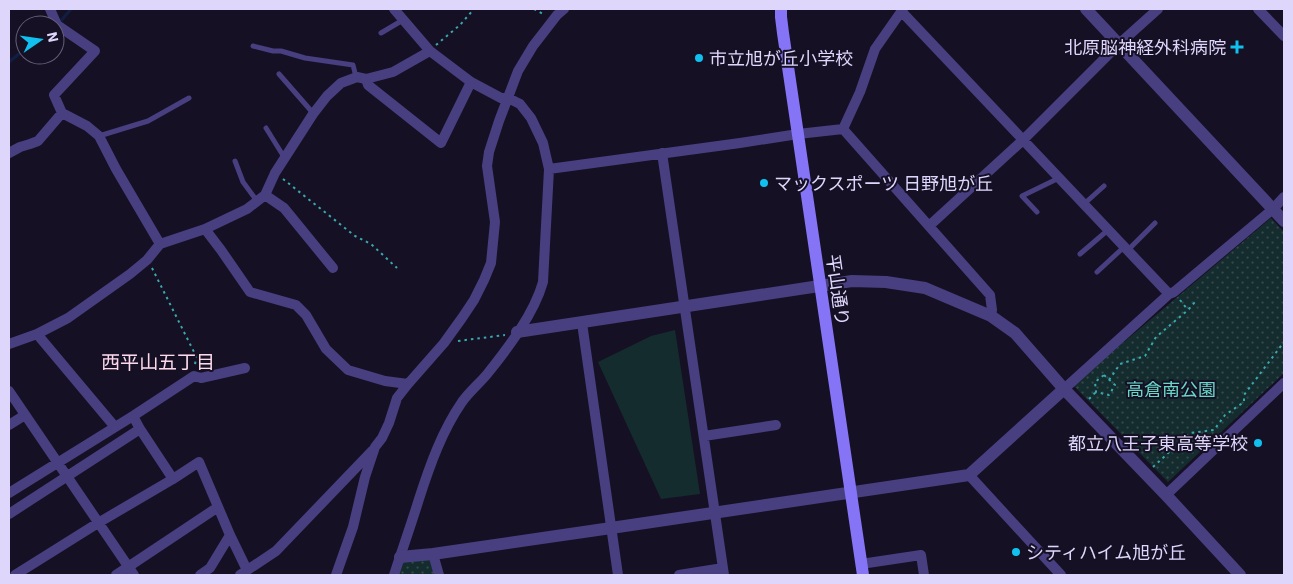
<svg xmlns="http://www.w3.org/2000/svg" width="1293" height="584" font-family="'IBM Plex Sans','Noto Sans JP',sans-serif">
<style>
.grass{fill:#142c2e}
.park{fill:url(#park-dots)}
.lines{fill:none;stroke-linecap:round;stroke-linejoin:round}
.stream{stroke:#101e44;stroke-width:3}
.path{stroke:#38a9af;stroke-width:2;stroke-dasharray:2.5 4;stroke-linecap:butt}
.service{stroke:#483f80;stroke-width:5}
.minor{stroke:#483f80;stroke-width:10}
.tertiary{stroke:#483f80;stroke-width:12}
.secondary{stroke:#8574f6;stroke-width:12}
.poi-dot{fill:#10c0ee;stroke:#161024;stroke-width:2}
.labels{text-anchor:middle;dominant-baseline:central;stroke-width:4;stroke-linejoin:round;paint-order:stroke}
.poi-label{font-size:18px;fill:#dfd6fc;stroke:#161024;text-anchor:start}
.street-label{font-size:18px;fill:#dfd6fc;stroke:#161024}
.park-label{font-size:18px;fill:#67d8c8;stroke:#161024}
.neighbourhood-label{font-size:19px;fill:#fcd8eb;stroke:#161024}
</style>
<defs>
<pattern id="park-dots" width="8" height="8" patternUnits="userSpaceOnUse" patternTransform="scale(1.25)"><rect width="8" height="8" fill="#142c2e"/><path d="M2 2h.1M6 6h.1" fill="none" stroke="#364a4d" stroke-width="1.8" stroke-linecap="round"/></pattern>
</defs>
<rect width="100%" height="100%" fill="#161024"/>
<path class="grass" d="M675,330L700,494L661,499L598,362L651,336Z"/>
<path class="park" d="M1271,218L1284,232V373L1168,482L1073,385Z
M433,554L439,575H394L400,557Z"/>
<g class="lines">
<path class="stream" d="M59,23L71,9
M9,62L25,49"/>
<path class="path" d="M534,9L545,15
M436,45L460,25L474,9
M283,179L355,236L371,244L397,268
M152,268L196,356L195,365
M1180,300L1188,310
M458,341L505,335
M1104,375L1115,385L1109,395L1096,392L1095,382Z
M1109,380L1120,364L1145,356L1156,337L1188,310L1195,302
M1089,399L1096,392
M1153,467L1190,433L1214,430L1225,415L1244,402V395L1284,342"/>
<path class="service" d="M381,33L403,20
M253,46L273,51H281L305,58L353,65L356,77
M279,74L313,113
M266,128L284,157
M99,136L148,121L189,98
M235,161L243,182L257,201
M1084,204L1104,186
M1037,212L1022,196L1059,178
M1128,250L1155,223
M1080,254L1108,230
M1097,272L1124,247"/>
<path class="minor" d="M1258,9L1284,36
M901,11L1169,294
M366,79L368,85L441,143L471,82
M62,113L87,126L99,136L116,169L160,244
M843,129L990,295L992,310L991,316
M9,153L20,147L30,144L38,141L62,113L54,95L95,51L57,25L50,9
M662,153L724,575
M549,169L740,143L798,134L843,129L860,92L875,49L903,9
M265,195L284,208L333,268
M929,226L1023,140L1119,44L1158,9
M205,229L221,250L250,292L296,305L306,315L326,349L348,370L385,381L408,384
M582,323L618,575
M37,334L115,427
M9,344L37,334L68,318L130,274L147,260L160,244L205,229L247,209L265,195L275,173L313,114L327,96L341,83L357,77L366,79L393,72L430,51
M1064,389L1169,294L1174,292L1273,209L1284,197
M9,391L134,575
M9,425L25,415
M140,429L173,479
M704,436L776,425
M969,475L1061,575
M9,493L133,416L194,376L201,378L245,368
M1166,495L1284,383
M9,514L140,429L133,416
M433,554L439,575
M861,564L921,555L924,575
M15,575L98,523L173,479L199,462L230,535L247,570
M116,575L218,507
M200,575L210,568L230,535
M240,575L276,551L373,450
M336,575L353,527L365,477L375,447L382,438L389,423L397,398L408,384L444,343L462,318L474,300L484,280L491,263L495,222L487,166L489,152L499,121L518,71L533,46L557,15L564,9
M394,575C402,550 411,525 419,499C430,465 442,431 462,402C470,391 480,383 488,373C508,348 534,314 543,282L549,169L543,143L531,118L520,104L508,98H501L471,82L430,51L394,9
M679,575L723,568"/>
<path class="tertiary" d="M1086,9L1284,221
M517,332L852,281L886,282L925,288L991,316L1015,333L1064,389L1166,495L1240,575
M400,557L433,554L611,528L969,475L1064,389"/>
<path class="secondary" d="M781,9V17L783,33L863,575"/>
</g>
<g class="poi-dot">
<path d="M1234.5 39.5h5v5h5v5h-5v5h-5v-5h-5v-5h5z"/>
<circle cx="699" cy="58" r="5"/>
<circle cx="764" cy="183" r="5"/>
<circle cx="1258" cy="443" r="5"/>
<circle cx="1016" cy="552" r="5"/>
</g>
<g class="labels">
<g class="poi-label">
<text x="1226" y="47" text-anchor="end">北原脳神経外科病院</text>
<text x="709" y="58">市立旭が丘小学校</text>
<text x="774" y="183">マックスポーツ 日野旭が丘</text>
<text x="1248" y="443" text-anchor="end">都立八王子東高等学校</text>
<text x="1026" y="552">シティハイム旭が丘</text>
</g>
<g class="street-label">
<text transform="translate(838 290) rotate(82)">平山通り</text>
</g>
<g class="park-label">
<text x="1171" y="389">高倉南公園</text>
</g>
<g class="neighbourhood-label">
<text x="158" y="362">西平山五丁目</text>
</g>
</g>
<rect width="1293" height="584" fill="none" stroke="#dfd6fc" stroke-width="20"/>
<g transform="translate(40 40) rotate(77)"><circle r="24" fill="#161024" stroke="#665f7a"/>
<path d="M0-4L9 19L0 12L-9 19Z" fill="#10c0ee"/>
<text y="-8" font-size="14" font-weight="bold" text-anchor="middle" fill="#dfd6fc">N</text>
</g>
</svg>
